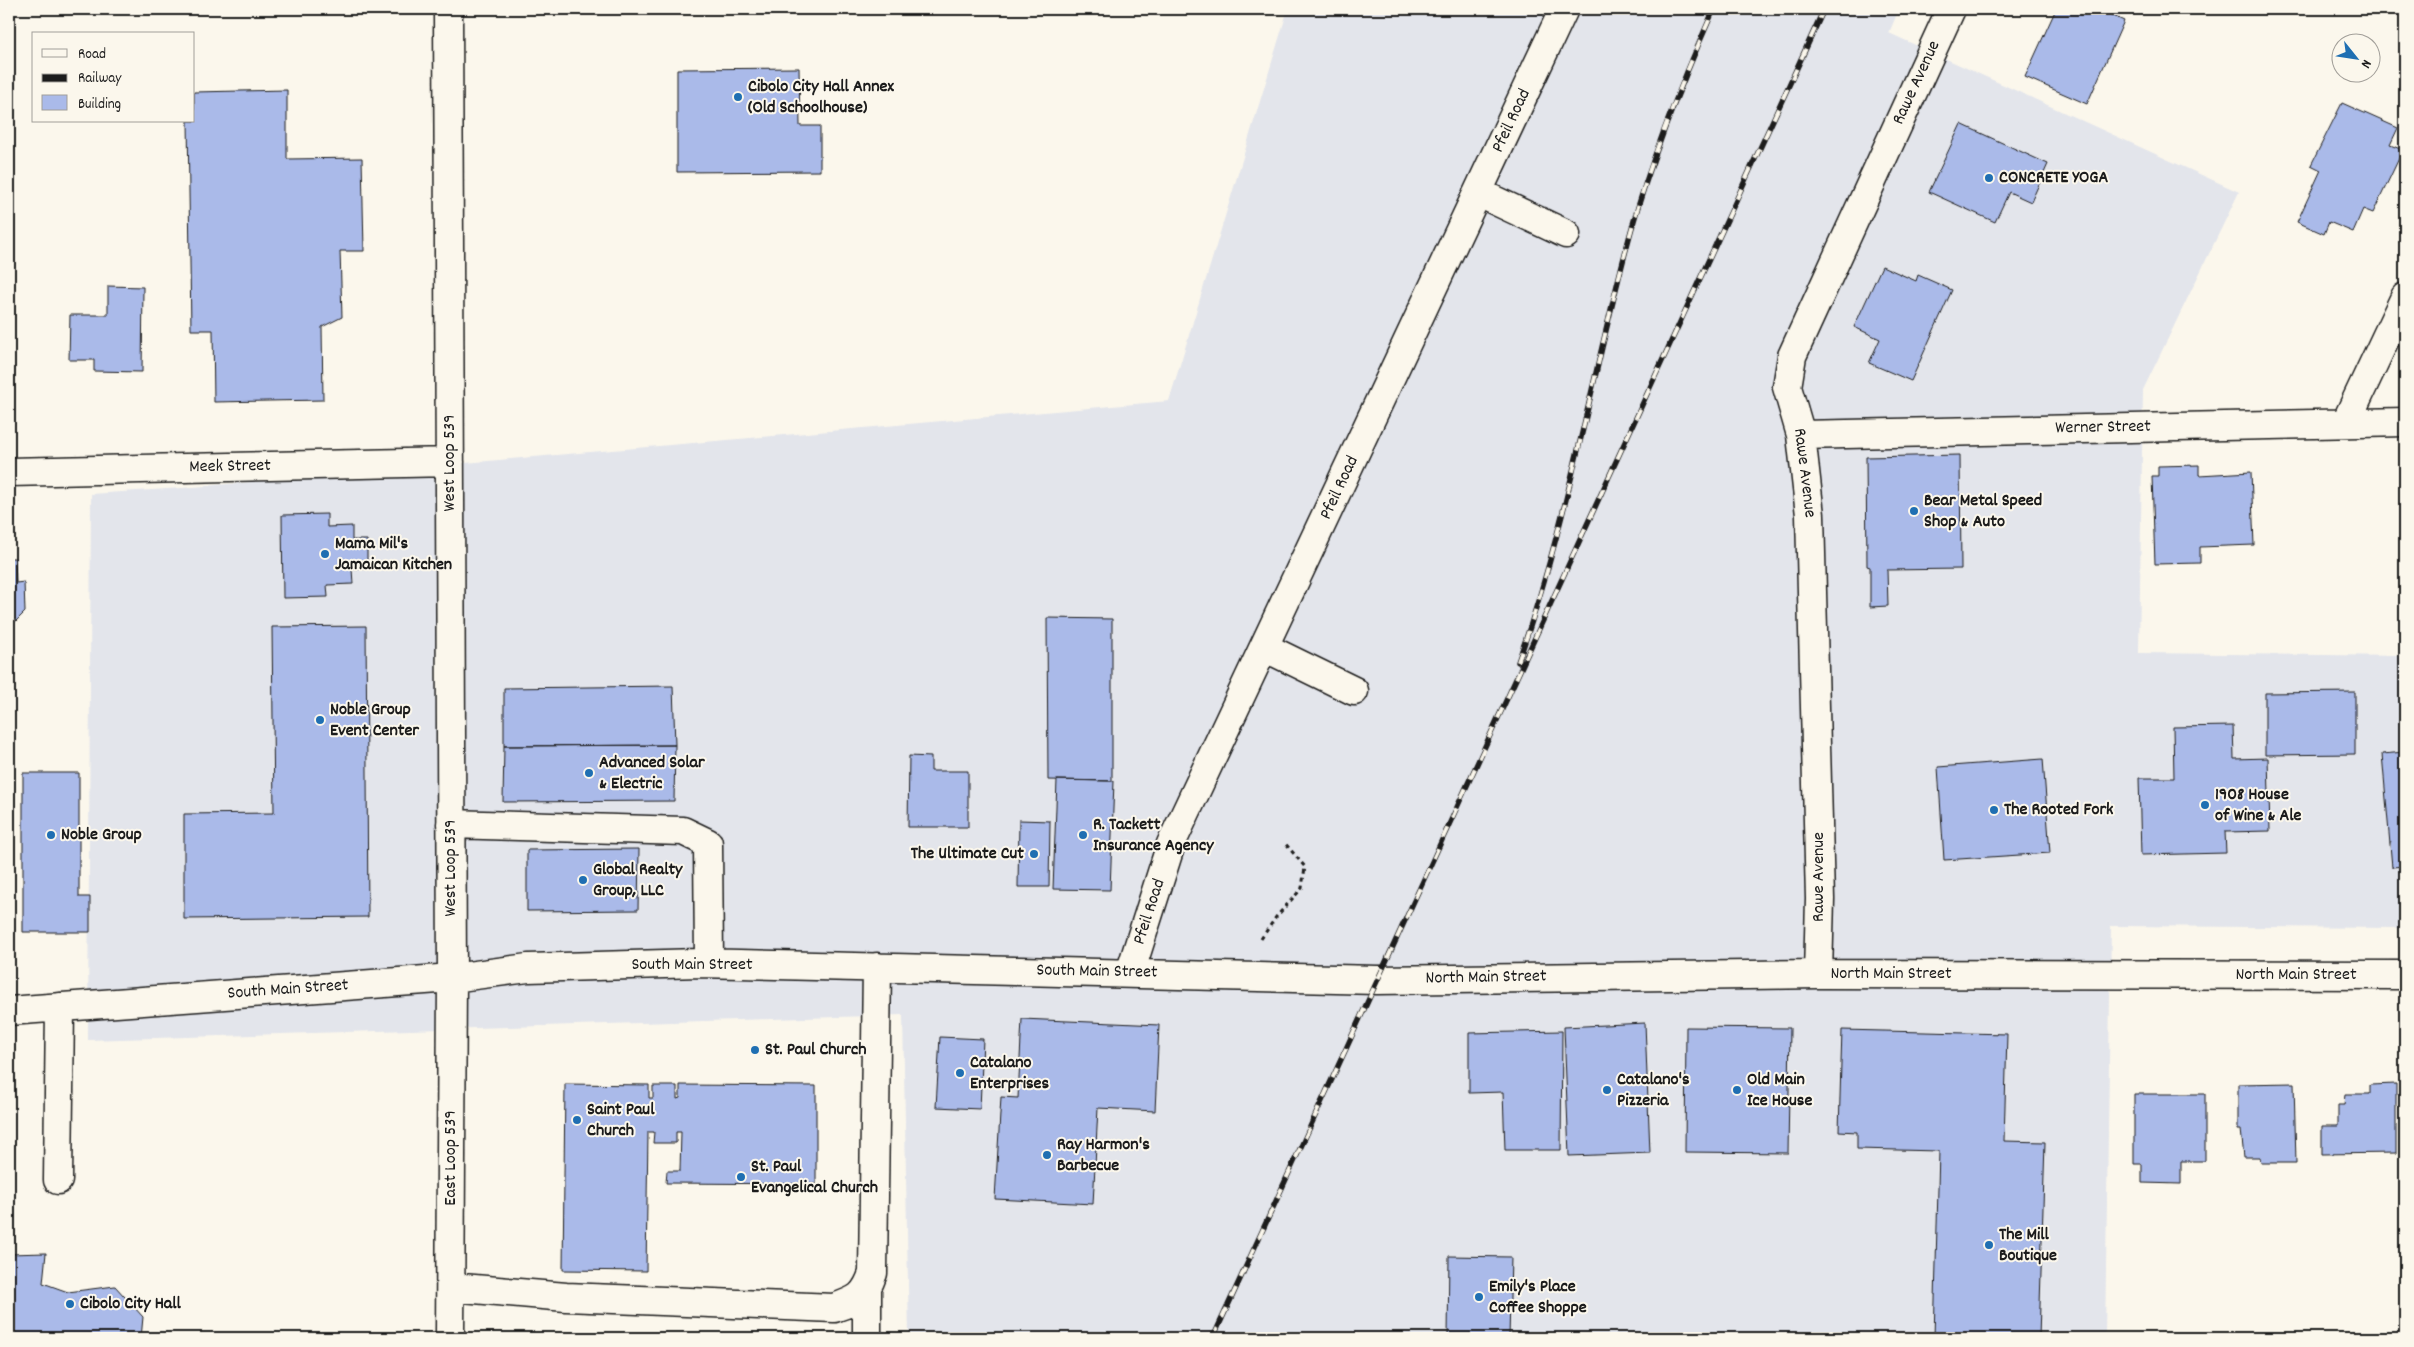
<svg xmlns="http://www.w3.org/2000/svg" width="2414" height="1347" font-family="Dekko,sans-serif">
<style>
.built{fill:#e3e5eb}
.building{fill:#aabae9;stroke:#1c1c1c}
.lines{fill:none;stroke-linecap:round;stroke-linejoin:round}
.minor-casing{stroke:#1c1c1c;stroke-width:31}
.path{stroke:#1c1c1c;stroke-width:3;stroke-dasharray:4 4;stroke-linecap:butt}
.minor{stroke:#fbf7ec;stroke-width:28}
.rail-casing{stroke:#1c1c1c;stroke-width:5.5}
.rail{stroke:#fbf7ec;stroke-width:4;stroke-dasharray:11;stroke-linecap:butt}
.poi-dot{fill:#1f6fb2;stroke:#fbf7ec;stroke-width:2}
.labels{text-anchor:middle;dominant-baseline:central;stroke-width:4;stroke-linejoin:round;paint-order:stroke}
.street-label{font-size:18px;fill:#1c1c1c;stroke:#fbf7ec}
.poi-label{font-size:18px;font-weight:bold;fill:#1c1c1c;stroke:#fbf7ec;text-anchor:start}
</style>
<rect width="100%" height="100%" fill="#fbf7ec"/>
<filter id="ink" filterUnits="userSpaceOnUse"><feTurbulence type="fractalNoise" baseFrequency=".02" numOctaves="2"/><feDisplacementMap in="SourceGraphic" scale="10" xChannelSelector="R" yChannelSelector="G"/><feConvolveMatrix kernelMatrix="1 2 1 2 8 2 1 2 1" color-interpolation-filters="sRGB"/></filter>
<g filter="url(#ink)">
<path class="built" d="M1288,9H1899L1889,33L2239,192L2143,390L2139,653L2405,656V928L2111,926L2105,1338H909L903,1015L88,1040L91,494L182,488L1169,401Z"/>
<path class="building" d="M2056,9H2098L2124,21L2087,104L2025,77Z
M799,68L800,126H820V171L677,172V69Z
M287,90V159L362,158L364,251H340L342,317L322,327L323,400L214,402L213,330H191L188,121H194V92Z
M2342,103L2398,128L2390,145L2403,150L2373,213L2363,209L2353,232L2329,222L2324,234L2297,222L2321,170L2311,165Z
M1961,124L2048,164L2031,202L2009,192L1995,222L1929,192Z
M1882,266L1916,281L1918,275L1952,290L1911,381L1869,363L1880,339L1854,327Z
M108,286L143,287L142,372L94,371V360H69L70,315H108Z
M1960,455L1961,569L1887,570L1888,606L1870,607V567L1867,566L1866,457Z
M2199,465V475L2251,472L2254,545L2200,547V563L2155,564L2152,476H2158V466Z
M327,514V527L352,526V540H367V569H352L353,584L327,585L328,597L283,598L282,515Z
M9,558H15L16,583L24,582L25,612L14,623H9Z
M1047,618L1112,619V781L1048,780Z
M366,626L368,917L184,919V814L274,813L272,627Z
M673,686L675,745L504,746V688Z
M2355,692V754L2265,755V693Z
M2233,726L2234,759L2268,758L2270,831L2225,832L2226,853L2141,855L2139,778H2174L2173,727Z
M675,745L674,801L503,802L504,746Z
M2405,752V866L2392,867L2382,754Z
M909,756L931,757V771H968V827H908Z
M2043,759L2050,853L1944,860L1938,767Z
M23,773H79V897H90V932H23Z
M1057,780L1114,781L1110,890L1053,889Z
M1019,820L1050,821L1049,887H1018Z
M639,849L638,910L527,911V850Z
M1022,1019L1159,1025L1155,1111L1098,1108L1093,1204L995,1199L1001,1097L1018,1098Z
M1645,1023L1650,1153L1569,1156L1564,1027Z
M1686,1027L1790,1028L1788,1153L1685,1152Z
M1842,1030L2007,1034L2004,1141L2045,1142L2039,1338H1934L1939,1151L1857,1149V1132L1839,1131Z
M1562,1031L1561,1150H1505L1503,1092L1469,1093V1033Z
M940,1037L983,1039L980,1109L936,1107Z
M2294,1083L2296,1163H2261L2260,1157H2244L2241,1130H2238V1084Z
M565,1084L649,1085V1098H653V1086H677V1099L680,1098V1085L816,1086V1184L666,1183L667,1171H680L681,1132H676V1143H653L654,1132H648L646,1271L563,1270Z
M2396,1084V1153L2322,1154V1126H2338V1105H2344L2345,1094H2370V1085Z
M2134,1094H2205V1161H2181V1184L2142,1183V1164H2134Z
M46,1253L43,1283L68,1292L115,1286L143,1317L141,1338H9V1254Z
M1449,1256L1511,1257L1509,1338H1448Z"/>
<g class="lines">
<defs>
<path id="minor" d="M448,9L452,978L450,1338
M1479,193L1566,234
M2346,422L2405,297
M1801,435L2405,422
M9,472L450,462
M1264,647L1354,691
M451,824L683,831L708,843L709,963
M1130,973L1171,844L1564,9
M1818,974L1820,899L1810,515L1801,435L1787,387L1792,356L1951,9
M9,1011L452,978L528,968L699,963L1377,980L1818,974L2405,975
M58,1180L60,1007
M451,1287L566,1297L834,1308C857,1300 865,1297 873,1273L877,967
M867,1338V1290"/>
</defs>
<use href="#minor" class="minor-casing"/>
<path class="path" d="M1261,939L1276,917L1302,888L1305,867L1284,842"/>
<use href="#minor" class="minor"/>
<defs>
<path id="rail" d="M1518,662C1568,522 1592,374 1631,231C1652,155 1682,81 1714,9
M1213,1338L1824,9"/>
</defs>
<use href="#rail" class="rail-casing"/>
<use href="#rail" class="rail"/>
</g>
</g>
<g class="poi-dot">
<circle cx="738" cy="97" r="5"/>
<circle cx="1989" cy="178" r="5"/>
<circle cx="1914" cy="511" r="5"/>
<circle cx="325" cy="554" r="5"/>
<circle cx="320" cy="720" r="5"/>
<circle cx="589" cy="773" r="5"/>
<circle cx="2205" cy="805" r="5"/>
<circle cx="1994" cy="810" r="5"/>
<circle cx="51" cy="835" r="5"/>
<circle cx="1083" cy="835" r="5"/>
<circle cx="1034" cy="854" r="5"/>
<circle cx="583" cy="880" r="5"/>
<circle cx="755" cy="1050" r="5"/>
<circle cx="960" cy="1073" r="5"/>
<circle cx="1607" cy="1090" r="5"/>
<circle cx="1737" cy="1090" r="5"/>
<circle cx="577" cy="1120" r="5"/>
<circle cx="1047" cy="1155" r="5"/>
<circle cx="741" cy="1177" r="5"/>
<circle cx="1989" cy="1245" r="5"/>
<circle cx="1479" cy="1297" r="5"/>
<circle cx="70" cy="1304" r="5"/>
</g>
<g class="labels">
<g class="street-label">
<text transform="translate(1917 83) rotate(-65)">Rawe Avenue</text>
<text transform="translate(1512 121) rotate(-65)">Pfeil Road</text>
<text transform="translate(2103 428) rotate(-1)">Werner Street</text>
<text transform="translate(450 463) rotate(-90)">West Loop 539</text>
<text transform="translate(230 467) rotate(-1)">Meek Street</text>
<text transform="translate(1804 473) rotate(83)">Rawe Avenue</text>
<text transform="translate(1340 488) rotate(-65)">Pfeil Road</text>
<text transform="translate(451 868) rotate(-90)">West Loop 539</text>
<text transform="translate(1819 877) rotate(-90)">Rawe Avenue</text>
<text transform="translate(1150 912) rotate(-72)">Pfeil Road</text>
<text x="692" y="965">South Main Street</text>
<text transform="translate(1097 972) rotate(1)">South Main Street</text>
<text x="1891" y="974">North Main Street</text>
<text x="2296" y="975">North Main Street</text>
<text transform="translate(1486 978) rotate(-1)">North Main Street</text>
<text transform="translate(288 990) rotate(-4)">South Main Street</text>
<text transform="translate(451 1158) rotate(-90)">East Loop 539</text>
</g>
<g class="poi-label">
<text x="748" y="87">Cibolo City Hall Annex<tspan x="748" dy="21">(Old Schoolhouse)</tspan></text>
<text x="1999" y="178">CONCRETE YOGA</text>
<text x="1924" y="501">Bear Metal Speed<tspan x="1924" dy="21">Shop &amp; Auto</tspan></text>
<text x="335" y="544">Mama Mil's<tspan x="335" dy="21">Jamaican Kitchen</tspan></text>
<text x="330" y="710">Noble Group<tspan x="330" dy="21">Event Center</tspan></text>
<text x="599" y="763">Advanced Solar<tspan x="599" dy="21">&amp; Electric</tspan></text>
<text x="2215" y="795">1908 House<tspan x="2215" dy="21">of Wine &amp; Ale</tspan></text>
<text x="2004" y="810">The Rooted Fork</text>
<text x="1093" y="825">R. Tackett<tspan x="1093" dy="21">Insurance Agency</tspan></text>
<text x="61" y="835">Noble Group</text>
<text x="1024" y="854" text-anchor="end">The Ultimate Cut</text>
<text x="593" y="870">Global Realty<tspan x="593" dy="21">Group, LLC</tspan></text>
<text x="765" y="1050">St. Paul Church</text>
<text x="970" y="1063">Catalano<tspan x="970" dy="21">Enterprises</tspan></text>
<text x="1617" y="1080">Catalano's<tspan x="1617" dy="21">Pizzeria</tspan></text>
<text x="1747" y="1080">Old Main<tspan x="1747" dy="21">Ice House</tspan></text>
<text x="587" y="1110">Saint Paul<tspan x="587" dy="21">Church</tspan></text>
<text x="1057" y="1145">Ray Harmon's<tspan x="1057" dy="21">Barbecue</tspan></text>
<text x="751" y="1167">St. Paul<tspan x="751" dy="21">Evangelical Church</tspan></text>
<text x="1999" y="1235">The Mill<tspan x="1999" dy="21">Boutique</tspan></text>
<text x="1489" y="1287">Emily's Place<tspan x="1489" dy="21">Coffee Shoppe</tspan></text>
<text x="80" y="1304">Cibolo City Hall</text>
</g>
</g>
<rect width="2414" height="1347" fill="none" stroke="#fbf7ec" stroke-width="30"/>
<rect x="15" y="15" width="2384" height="1317" fill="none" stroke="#1c1c1c" stroke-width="2" filter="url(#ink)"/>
<rect x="32" y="32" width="162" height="90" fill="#fbf7ec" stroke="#a29f99"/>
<rect x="42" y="49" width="25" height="8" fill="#fbf7ec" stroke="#a29f99"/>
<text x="78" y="58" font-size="15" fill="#1c1c1c">Road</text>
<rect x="42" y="74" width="25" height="8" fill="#1c1c1c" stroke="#a29f99"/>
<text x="78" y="82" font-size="15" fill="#1c1c1c">Railway</text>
<rect x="42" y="95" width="25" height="15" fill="#aabae9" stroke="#a29f99"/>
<text x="78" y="108" font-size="15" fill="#1c1c1c">Building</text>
<g transform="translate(2356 58) rotate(120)"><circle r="24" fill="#fbf7ec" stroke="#a29f99"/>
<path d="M0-4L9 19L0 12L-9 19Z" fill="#1f6fb2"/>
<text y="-8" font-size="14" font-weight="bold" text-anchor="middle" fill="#1c1c1c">N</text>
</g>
</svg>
